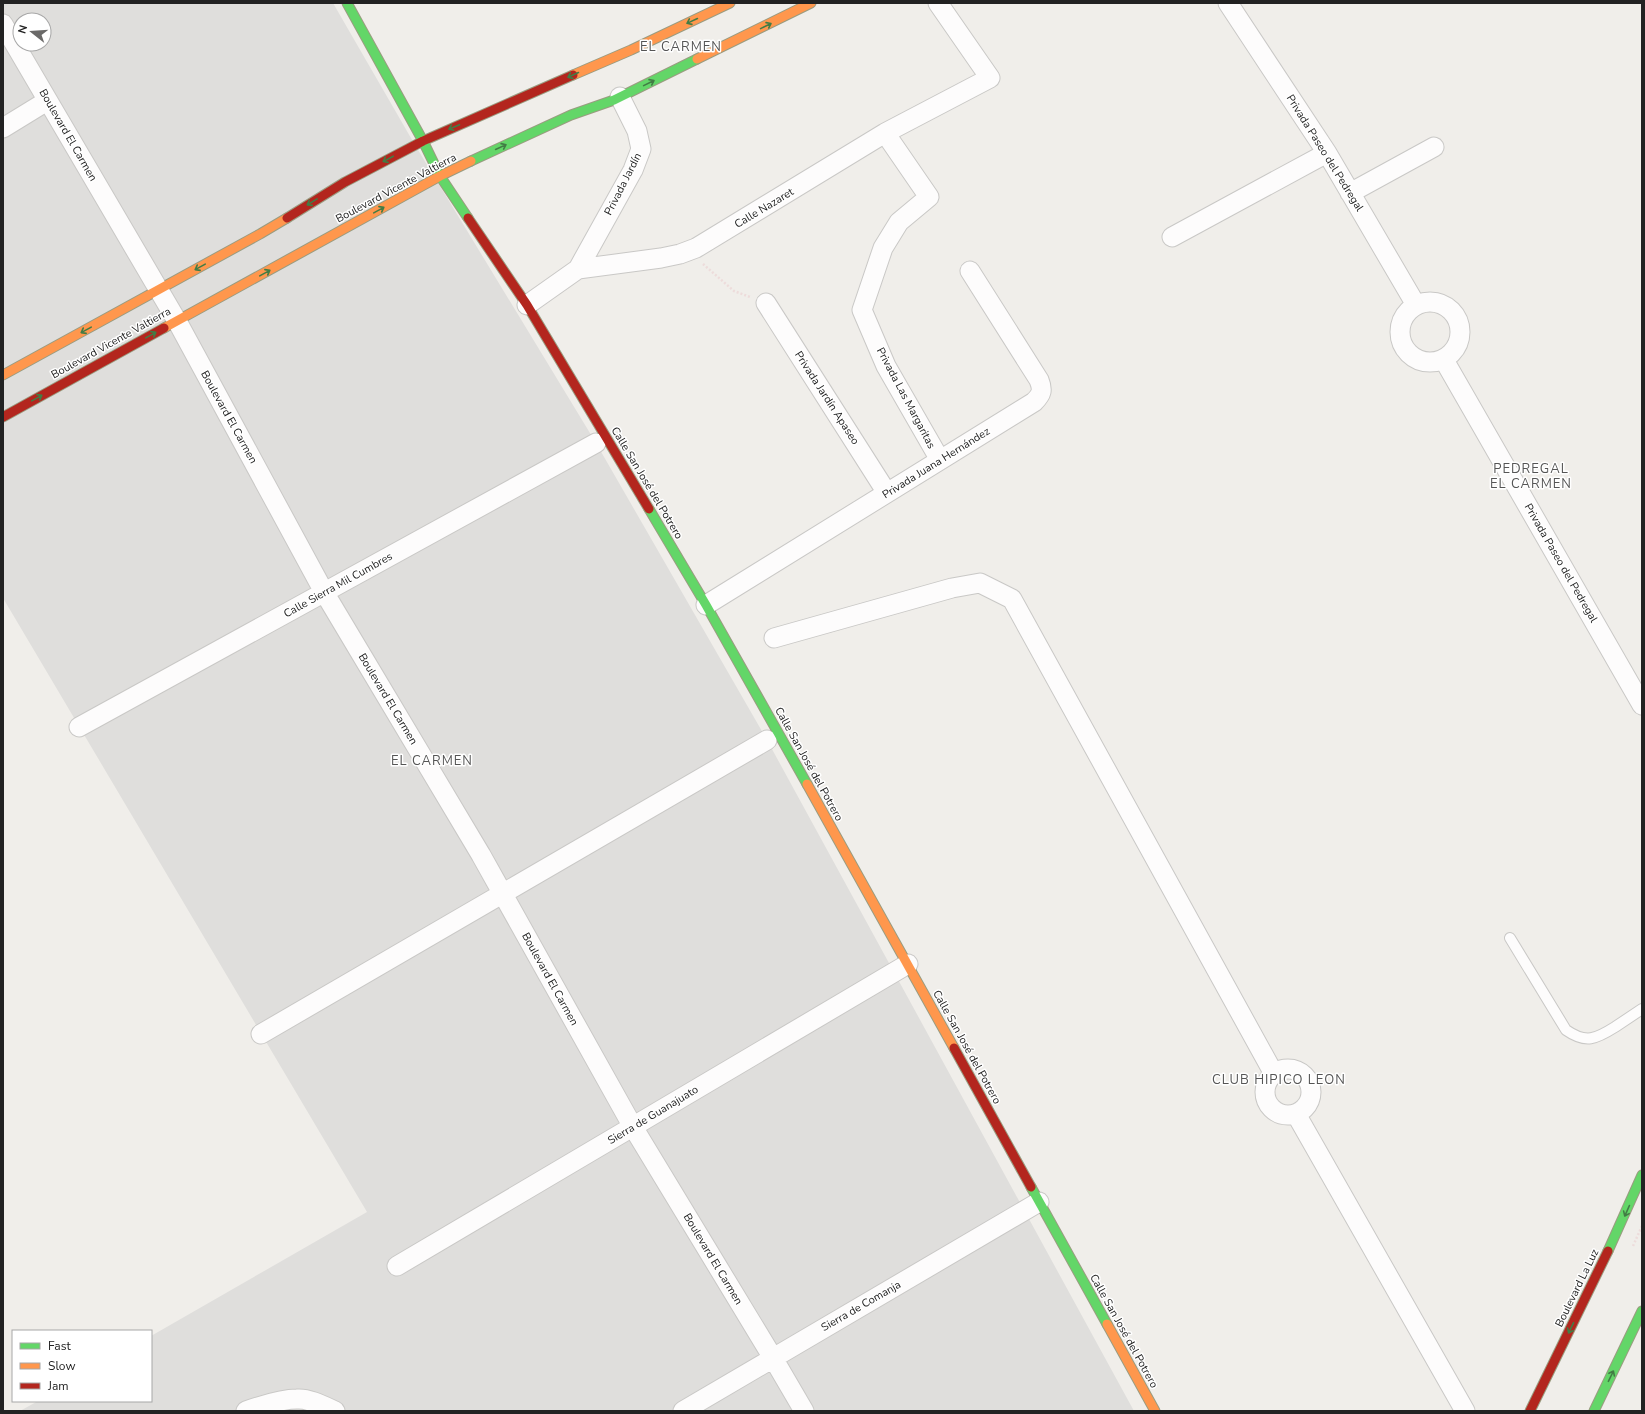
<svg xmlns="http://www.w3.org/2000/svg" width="1645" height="1414" font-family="'Nunito Sans',sans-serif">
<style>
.residential{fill:#dfdedc;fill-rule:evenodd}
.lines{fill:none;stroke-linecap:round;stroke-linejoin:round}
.lane-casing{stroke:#c9c8c6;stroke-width:12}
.street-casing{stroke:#c9c8c6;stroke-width:21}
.fast-casing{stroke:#9a9c80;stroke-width:11}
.slow-casing{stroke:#9a9c80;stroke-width:11}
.jam-casing{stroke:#9a9c80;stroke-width:11}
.path{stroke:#eddcdb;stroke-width:2.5;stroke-dasharray:2 2;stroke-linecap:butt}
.lane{stroke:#fdfcfc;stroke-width:10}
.street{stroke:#fdfcfc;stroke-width:19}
.fast{stroke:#63d668;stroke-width:9}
.slow{stroke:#ff974d;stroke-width:9}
.jam{stroke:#b3261e;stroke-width:9}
.oneway{stroke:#427c45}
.labels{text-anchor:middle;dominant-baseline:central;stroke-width:3;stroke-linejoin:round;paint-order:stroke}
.street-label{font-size:11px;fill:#222;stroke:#fff}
.quarter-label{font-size:13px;letter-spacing:1px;fill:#555;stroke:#fff}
</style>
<rect width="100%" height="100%" fill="#f0eeea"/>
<path class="residential" d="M3,3H333L415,145L596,443L767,740L1134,1411H20L38,1401H151V1336L367,1212L3,598ZM20,20H44V44H20Z"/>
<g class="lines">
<defs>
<path id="lane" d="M1510,938L1566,1030C1586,1044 1596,1039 1615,1027C1624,1021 1633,1015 1642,1009"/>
<path id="street" d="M1228,3L1327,153L1416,305
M3,24L177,321L324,592L481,855L633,1127L773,1358L804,1411
M3,128L47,101
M885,133L929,197L899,222L883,248L862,310L886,366L940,460
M1350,193L1434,147
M1172,237L1327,153
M578,269L633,170L641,149L637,131L620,97
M1400 332a30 30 0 1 1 60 0a30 30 0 1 1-60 0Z
M766,303L887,493
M527,305L578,269L661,258L680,254L696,248L885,133L990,78L938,3
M1444,360L1642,705
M706,605L1034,402C1042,394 1043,390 1039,380L970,271
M774,638L952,588L980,583L1012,599L1274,1074
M79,727L596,443
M261,1034L767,740
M1265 1092a23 23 0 1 1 46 0a23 23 0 1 1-46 0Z
M1296,1114L1465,1411
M397,1266L908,964
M246,1411C260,1406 282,1399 297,1399C309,1398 324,1406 335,1411
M683,1411L1039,1202"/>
<path id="fast" d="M347,3L423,141L440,176L468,218
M471,161L571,115L614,100L697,59
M649,509L706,605L807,784
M1031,1187L1107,1324
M1608,1251L1642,1175
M1594,1411L1642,1311"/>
<path id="slow" d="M697,59L811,3
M573,75L631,50L730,3
M164,328L440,176L471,161
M3,375L260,234L287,218
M807,784L954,1048
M1107,1324L1155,1411"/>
<path id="jam" d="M287,218L345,182L423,141L573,75
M468,218L527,305L649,509
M3,417L164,328
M954,1048L1031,1187
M1530,1411L1608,1251"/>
</defs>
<use href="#lane" class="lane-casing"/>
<use href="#street" class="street-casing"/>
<use href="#fast" class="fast-casing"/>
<use href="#slow" class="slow-casing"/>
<use href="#jam" class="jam-casing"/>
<path class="path" d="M703,264L734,291L750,297
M1633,1246L1642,1226"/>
<use href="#lane" class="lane"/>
<use href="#street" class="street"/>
<use href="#fast" class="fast"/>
<use href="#slow" class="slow"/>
<use href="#jam" class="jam"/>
</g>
<defs><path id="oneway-shaft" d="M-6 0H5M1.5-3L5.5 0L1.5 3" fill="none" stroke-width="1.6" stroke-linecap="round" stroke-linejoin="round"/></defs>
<g class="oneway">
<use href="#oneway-shaft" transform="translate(692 21) rotate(155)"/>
<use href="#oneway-shaft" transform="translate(766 26) rotate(-26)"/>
<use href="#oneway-shaft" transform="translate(573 75) rotate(156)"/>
<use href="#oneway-shaft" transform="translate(649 83) rotate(-26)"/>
<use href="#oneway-shaft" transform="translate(454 127) rotate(157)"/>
<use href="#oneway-shaft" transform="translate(501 147) rotate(-25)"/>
<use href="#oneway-shaft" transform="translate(388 159) rotate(152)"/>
<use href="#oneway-shaft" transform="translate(312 202) rotate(149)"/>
<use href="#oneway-shaft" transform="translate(379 210) rotate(-29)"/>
<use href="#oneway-shaft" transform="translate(200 267) rotate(151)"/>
<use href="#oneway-shaft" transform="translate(265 273) rotate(-29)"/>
<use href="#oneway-shaft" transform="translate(86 330) rotate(151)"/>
<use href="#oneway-shaft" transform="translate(151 335) rotate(-29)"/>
<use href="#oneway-shaft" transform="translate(37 398) rotate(-29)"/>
<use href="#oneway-shaft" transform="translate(1627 1211) rotate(114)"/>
<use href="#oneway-shaft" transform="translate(1571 1328) rotate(116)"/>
<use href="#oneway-shaft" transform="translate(1611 1376) rotate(-64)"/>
</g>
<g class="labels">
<g class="street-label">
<text transform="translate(68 135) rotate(60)">Boulevard El Carmen</text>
<text transform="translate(1325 153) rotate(58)">Privada Paseo del Pedregal</text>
<text transform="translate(623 184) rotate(-63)">Privada Jardín</text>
<text transform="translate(396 188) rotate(-28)">Boulevard Vicente Valtierra</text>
<text transform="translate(764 208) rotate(-31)">Calle Nazaret</text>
<text transform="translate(111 343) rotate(-29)">Boulevard Vicente Valtierra</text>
<text transform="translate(827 398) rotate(57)">Privada Jardín Apaseo</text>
<text transform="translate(906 398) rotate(62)">Privada Las Margaritas</text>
<text transform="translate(229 417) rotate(61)">Boulevard El Carmen</text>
<text transform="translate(936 463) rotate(-32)">Privada Juana Hernández</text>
<text transform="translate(647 483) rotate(59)">Calle San José del Potrero</text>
<text transform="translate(1561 563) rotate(60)">Privada Paseo del Pedregal</text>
<text transform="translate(338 585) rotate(-29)">Calle Sierra Mil Cumbres</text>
<text transform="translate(388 699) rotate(59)">Boulevard El Carmen</text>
<text transform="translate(809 764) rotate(61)">Calle San José del Potrero</text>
<text transform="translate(550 979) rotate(61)">Boulevard El Carmen</text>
<text transform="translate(967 1047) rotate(61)">Calle San José del Potrero</text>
<text transform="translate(653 1115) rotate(-31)">Sierra de Guanajuato</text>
<text transform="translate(713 1259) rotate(59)">Boulevard El Carmen</text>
<text transform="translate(1577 1288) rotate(-64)">Boulevard La Luz</text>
<text transform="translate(861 1306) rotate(-30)">Sierra de Comanja</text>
<text transform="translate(1124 1331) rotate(61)">Calle San José del Potrero</text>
</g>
<g class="quarter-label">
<text x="681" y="47">EL CARMEN</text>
<text x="1531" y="469">PEDREGAL<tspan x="1531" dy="15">EL CARMEN</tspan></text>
<text x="432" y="761">EL CARMEN</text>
<text x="1279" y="1080">CLUB HIPICO LEON</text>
</g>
</g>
<rect width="1645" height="1414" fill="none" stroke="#222222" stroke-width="8"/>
<rect x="12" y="1330" width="140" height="72" fill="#ffffff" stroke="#a7a7a7"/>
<rect x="20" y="1343" width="20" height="6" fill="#63d668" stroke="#a7a7a7"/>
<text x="48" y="1350" font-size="12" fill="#222222">Fast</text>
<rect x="20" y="1363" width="20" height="6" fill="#ff974d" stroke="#a7a7a7"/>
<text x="48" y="1370" font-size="12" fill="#222222">Slow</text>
<rect x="20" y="1383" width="20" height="6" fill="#b3261e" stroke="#a7a7a7"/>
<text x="48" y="1390" font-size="12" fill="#222222">Jam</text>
<g transform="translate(32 32) rotate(287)"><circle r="19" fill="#ffffff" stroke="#a7a7a7"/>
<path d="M0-3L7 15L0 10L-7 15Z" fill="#6a6968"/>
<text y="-6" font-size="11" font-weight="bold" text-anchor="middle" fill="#222222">N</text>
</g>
</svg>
